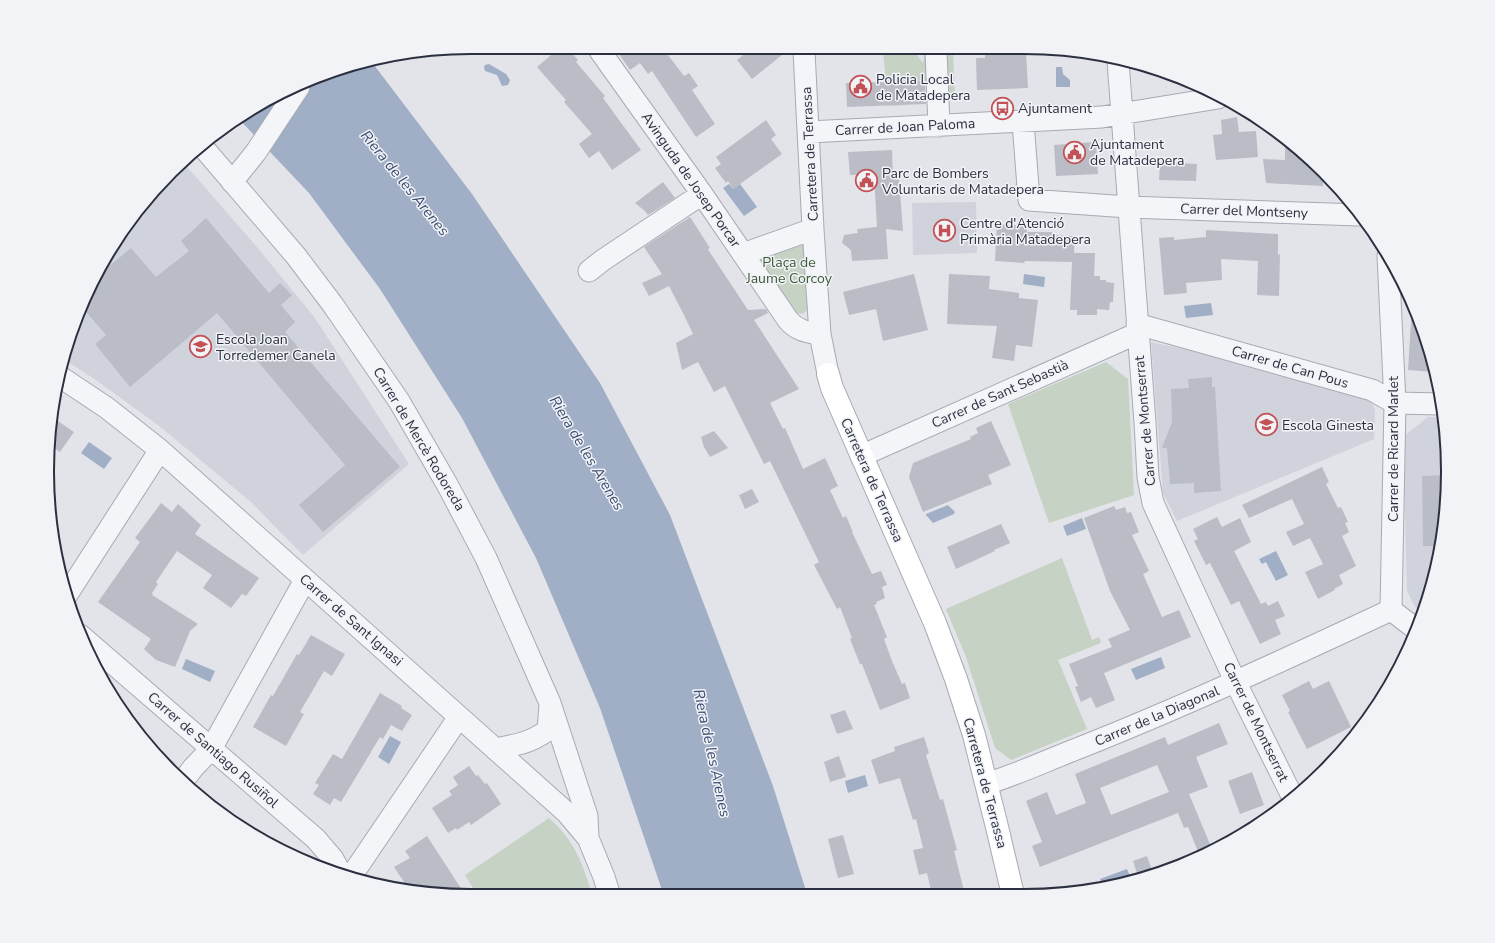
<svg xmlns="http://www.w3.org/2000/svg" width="1495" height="943" font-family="'Nunito Sans',sans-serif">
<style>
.built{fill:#d0d3db}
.green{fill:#c6d2c4}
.water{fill:#a0aec6}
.building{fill:#babdc6;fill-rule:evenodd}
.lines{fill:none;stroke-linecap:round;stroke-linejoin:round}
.street-casing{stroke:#a7aab3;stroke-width:23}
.secondary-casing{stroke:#a7aab3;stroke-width:24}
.street{stroke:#f4f5f8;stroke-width:21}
.secondary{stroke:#fff;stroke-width:22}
.labels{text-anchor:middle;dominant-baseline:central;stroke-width:3;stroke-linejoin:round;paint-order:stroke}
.poi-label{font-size:14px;fill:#2b3040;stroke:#f1f3f7;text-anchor:start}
.street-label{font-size:14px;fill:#2b3040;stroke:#f1f3f7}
.park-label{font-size:14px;fill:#3c5a3a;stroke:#f1f3f7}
.water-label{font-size:15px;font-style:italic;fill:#394b70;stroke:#f1f3f7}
.rim{fill:none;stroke:#2b3040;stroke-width:2}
</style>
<rect width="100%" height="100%" fill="#e2e4e9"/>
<path class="built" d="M183,162L256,246L315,318L409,464L303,555L251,502L158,425L93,378L63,359L70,335L104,259L135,213Z
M976,202L977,253L913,255L912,203Z
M1151,342L1268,367L1369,394L1375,411L1374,439L1177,521L1163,493Z
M1428,417H1444L1447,499L1433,582L1422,612L1415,607L1407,591L1403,437Z"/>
<path class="green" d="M883,51H914L923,63L925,51H939L937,81H905V105L891,106L890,82H886Z
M940,51H953L955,98H942Z
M802,244H805L808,310L802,314L796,313L761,261L764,257Z
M1106,362L1128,379L1134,495L1049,523L1008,404Z
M1062,558L1092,640L1099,637L1101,643L1058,660L1087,729L1011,760L995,748L966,657L946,609Z
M549,818C575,841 581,861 592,893H476L465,875Z"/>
<path class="water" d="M371,61L472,194L600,383L670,515L773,786L807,894L663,893L600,708L536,558L462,418L380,289L309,193L238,118L335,69Z
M489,64L506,74L510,80L508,85L502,86L497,75L485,71L484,67L485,65Z
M1056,67H1062L1063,74L1070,80V87H1056Z
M729,184L733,189L740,184L757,207L744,216L723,188Z
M1024,274L1045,277L1044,287L1023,284Z
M1211,303L1213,315L1186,318L1184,306Z
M89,442L112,458L104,469L81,453Z
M948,505L955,512L954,514L933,523L926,515V514Z
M1082,518L1086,529L1067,536L1063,526Z
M1276,551L1288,575L1276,581L1266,562L1262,564L1259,559Z
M1161,657L1165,668L1136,680L1131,669Z
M186,659L215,671L210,682L182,669Z
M390,736L401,742L389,764L378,757Z
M865,775L868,786L848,793L845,781Z
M1127,869L1132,881L1103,887L1100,879Z"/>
<path class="building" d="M556,51H570L578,60L576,62L605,96L603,98L641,150L612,170L599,151L589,158L579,144L592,134L564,102L566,100L537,67Z
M617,51H665L684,76L689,73L698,86L692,90L715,124L696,137L652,71L648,74L640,63L630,70Z
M748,51H787L752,79L737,60Z
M1012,51H1026L1028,88L977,90L976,58H985V53Z
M925,81L926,104L847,107L846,83Z
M1237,117L1239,132L1256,131L1258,157L1216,160L1213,135L1222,134L1221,120Z
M766,120L776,135L771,139L782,154L733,189L728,181L726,183L715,168L721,164L716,157Z
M1285,138L1323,173V186L1266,183L1263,159L1285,160Z
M1096,142L1098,174L1056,176L1054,145Z
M892,150L893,179L899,178L903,231L886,229L888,259L852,261L851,250L842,243L844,235L858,233L857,229L877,227L874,174L850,175L848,152Z
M1160,162L1197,164L1196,181L1159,180Z
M663,182L675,198L648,215L645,211L635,203Z
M690,217L710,248L708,249L709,251L748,310L766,309L768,313L754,320L799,389L770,403L783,429L785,428L803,469L825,458L838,486L830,490L843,518L846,516L853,532H852L872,574L881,571L887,585L882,587L885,598L876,602L877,604L874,605L887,637L884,639L892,661L902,684L905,683L910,698L880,710L862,664H860L850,639L852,638L840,607L837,609L814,565L819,562L770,461L764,464L725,386L714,392L698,362L682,370L676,343L693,334L684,315L669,286L649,296L642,283L662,274L644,247Z
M206,218L269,293L280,283L292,295L281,305L295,322L285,332L400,467L323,532L299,505L345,465L217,313L130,387L95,344L106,335L82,307L96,277L131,248L156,277L189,251L181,241Z
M997,224L1027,226V232H1052V235L1075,236L1074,253H1095L1094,276H1100V280H1106V282L1114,283L1113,302H1110L1109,310L1097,309V315H1077V310H1070L1072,262L1025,261L1024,263L995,261Z
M1206,230L1278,234V255L1280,254L1279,296L1257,295L1258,261L1221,259L1222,280L1186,283L1187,293L1164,295L1159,238L1174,237V240L1206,237Z
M914,274L928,330L883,341L876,309L849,315L843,292Z
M949,274L990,276L989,289L1019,293V298L1038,300L1032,347L1016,345L1014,361L992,358L997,326L947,324Z
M1412,306L1426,335L1434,372L1408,370Z
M1212,377V387H1215L1221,491L1194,493V483L1170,484L1167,448H1162L1172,422L1171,389L1189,388L1188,379Z
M52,417L74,432L60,452L50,445Z
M991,421L1011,465L988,475L992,484L923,512L909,477L913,463L971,439L970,437L978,433L976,428Z
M714,431L728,448L710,457L704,447L701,437Z
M1322,467L1329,482L1326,484L1338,508L1341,507L1348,522L1345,523L1349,532L1342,536L1356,566L1339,575L1343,584L1334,589L1335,590L1318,599L1305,572L1323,564L1310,538L1293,546L1286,532L1304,524L1292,499L1249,518L1242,505Z
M1446,475L1447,499L1439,546H1423L1422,476Z
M752,489L759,502L745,509L739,495Z
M161,503L172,512L178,504L201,525L195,534L259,578L246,596L242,594L231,608L203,588L212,575L177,551L156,582L158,584L152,593L153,594L152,595L198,624L190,631L175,667L156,660L144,649L151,639L98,602L140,542L135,538Z
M1114,506L1116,510L1125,507L1127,513L1131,512L1139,532L1132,535L1149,571L1143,574L1162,617L1179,610L1191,637L1104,673L1115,700L1096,708L1091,697L1081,702L1075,687L1078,686L1069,664L1112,647L1108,639L1130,630L1110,591L1084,518Z
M1217,517L1222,527L1240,518L1251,542L1234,551L1261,604L1266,602L1268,606L1278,601L1285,616L1275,620L1281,634L1260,644L1239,601L1231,605L1210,563L1206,565L1194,541L1198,539L1193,529Z
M1001,524L1010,543L994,550L995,551L956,569L947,547Z
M311,635L345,654L332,676L324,671L300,712L304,714L286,746L253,727L271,695L273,696L297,654L299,655Z
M1309,681L1313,689L1329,681L1351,727L1307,749L1288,712L1290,711L1282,695Z
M380,693L402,706L401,708L412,715L402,731L391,725L383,739L380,737L341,802L334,798L330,805L313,794L319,785L315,783L333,754L342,759Z
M845,710L853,729L837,734L830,715Z
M1219,723L1228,744L1196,757L1208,787L1189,794L1212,849L1199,854L1188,827L1184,828L1178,813L1040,867L1032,846L1042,842L1026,801L1047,792L1056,815L1086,803L1075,774L1165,737L1168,745ZM1157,765L1169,792L1111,815L1100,788Z
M924,737L929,753L926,755L940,800L943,799L957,850L954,851L965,895H932L927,873L919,875L913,850L923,848L916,819L913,820L900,778L879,784L871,760L895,751L894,747Z
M839,756L846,777L830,782L824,762Z
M469,766L476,776L478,775L485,784L487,783L501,804L471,825L469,822L457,830L456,828L448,833L432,808L452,795L449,791L458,785L453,777Z
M1252,772L1264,805L1240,814L1228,781Z
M843,835L854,874L838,878L828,839Z
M427,836L464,893L416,892L410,891L394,867L410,858L405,851Z
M1147,856L1153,873L1139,879L1133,861Z"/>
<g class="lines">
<defs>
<path id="street" d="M600,51L702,194L788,320C797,331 808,332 820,334
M804,51L813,229L820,334L828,374
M936,51L939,126
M1118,61L1145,423L1148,477L1153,503L1236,683L1293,798
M1023,122L1029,200L1128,207L1359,215
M809,132L1102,117L1218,98
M201,145L296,256L333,305L399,401L448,486L486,558L550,703L587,816L588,838
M232,182L256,152L299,87
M743,254L813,229
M1388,256L1395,403L1391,610
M589,271L603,260L702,194
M1137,324L1372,390L1395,403L1442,404
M59,376L107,408L160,450L567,813L588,838L604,877L609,893
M861,456L1138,333
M66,596L160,450
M1391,610L1416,629
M80,635L316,839L333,859L340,872
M495,749C517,745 530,743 548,730L550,705
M183,781L193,768L211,749L305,580
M986,784C1018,774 1048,760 1079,748C1185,706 1288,658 1391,610
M352,875L459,717"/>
<path id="secondary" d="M828,374L832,388L935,623L956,679L974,735L998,831L1013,895"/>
</defs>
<use href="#street" class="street-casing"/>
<use href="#secondary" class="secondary-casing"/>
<use href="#street" class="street"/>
<use href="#secondary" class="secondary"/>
</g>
<defs>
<symbol id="civic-ring" viewBox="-11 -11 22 22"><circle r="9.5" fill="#f1f3f7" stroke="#c35256" stroke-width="1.5"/><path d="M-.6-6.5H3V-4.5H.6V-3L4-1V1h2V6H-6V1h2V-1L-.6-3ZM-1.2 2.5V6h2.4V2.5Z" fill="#c35256"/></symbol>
<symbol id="bus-ring" viewBox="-11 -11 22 22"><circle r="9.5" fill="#f1f3f7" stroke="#c35256" stroke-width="1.5"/><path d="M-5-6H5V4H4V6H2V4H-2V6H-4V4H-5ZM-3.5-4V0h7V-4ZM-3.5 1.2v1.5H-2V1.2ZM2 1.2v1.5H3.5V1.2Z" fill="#c35256"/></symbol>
<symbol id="hospital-ring" viewBox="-11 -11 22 22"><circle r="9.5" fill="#f1f3f7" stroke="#c35256" stroke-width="1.5"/><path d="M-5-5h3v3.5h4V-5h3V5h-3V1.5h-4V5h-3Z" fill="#c35256"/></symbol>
<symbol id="school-ring" viewBox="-11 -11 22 22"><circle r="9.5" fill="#f1f3f7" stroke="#c35256" stroke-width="1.5"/><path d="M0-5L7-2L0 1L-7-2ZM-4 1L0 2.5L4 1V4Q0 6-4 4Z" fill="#c35256"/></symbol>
</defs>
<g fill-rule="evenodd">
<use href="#civic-ring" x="848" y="74" width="25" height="25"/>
<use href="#bus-ring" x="990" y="96" width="25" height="25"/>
<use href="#civic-ring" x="1062" y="140" width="25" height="25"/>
<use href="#civic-ring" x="854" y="168" width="25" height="25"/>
<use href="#hospital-ring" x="932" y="218" width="25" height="25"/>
<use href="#school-ring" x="188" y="334" width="25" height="25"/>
<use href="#school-ring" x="1254" y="412" width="25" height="25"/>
</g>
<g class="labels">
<g class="poi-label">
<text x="876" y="79">Policia Local<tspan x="876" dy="16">de Matadepera</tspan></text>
<text x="1018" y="108">Ajuntament</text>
<text x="1090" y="144">Ajuntament<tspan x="1090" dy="16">de Matadepera</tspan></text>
<text x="882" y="173">Parc de Bombers<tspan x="882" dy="16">Voluntaris de Matadepera</tspan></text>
<text x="960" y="223">Centre d'Atenció<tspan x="960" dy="16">Primària Matadepera</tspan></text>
<text x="216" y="339">Escola Joan<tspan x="216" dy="16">Torredemer Canela</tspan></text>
<text x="1282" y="425">Escola Ginesta</text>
</g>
<g class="street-label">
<text transform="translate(905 127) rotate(-3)">Carrer de Joan Paloma</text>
<text transform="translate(810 154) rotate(-93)">Carretera de Terrassa</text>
<text transform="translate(691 180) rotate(55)">Avinguda de Josep Porcar</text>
<text transform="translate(1244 211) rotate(2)">Carrer del Montseny</text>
<text transform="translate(1290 367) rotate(16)">Carrer de Can Pous</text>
<text transform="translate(1000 394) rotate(-24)">Carrer de Sant Sebastià</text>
<text transform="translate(1145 421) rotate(-95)">Carrer de Montserrat</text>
<text transform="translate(419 439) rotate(59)">Carrer de Mercè Rodoreda</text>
<text transform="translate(1393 449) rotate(-90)">Carrer de Ricard Marlet</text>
<text transform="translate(872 480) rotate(66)">Carretera de Terrassa</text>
<text transform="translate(351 620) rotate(41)">Carrer de Sant Ignasi</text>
<text transform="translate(1157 716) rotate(-23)">Carrer de la Diagonal</text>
<text transform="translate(1256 722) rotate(64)">Carrer de Montserrat</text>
<text transform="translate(213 750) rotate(41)">Carrer de Santiago Rusiñol</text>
<text transform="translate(985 783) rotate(75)">Carretera de Terrassa</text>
</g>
<g class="park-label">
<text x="789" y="262">Plaça de<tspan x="789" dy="16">Jaume Corcoy</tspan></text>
</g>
<g class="water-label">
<text transform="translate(405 183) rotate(51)">Riera de les Arenes</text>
<text transform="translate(587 453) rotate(59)">Riera de les Arenes</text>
<text transform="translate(712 753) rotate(78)">Riera de les Arenes</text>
</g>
</g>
<path d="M0 0H1495V943H0ZM471 54H1024A417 417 0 0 1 1441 471V472A417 417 0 0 1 1024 889H471A417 417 0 0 1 54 472V471A417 417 0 0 1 471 54Z" fill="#f1f3f7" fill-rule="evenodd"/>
<path class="rim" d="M471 54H1024A417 417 0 0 1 1441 471V472A417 417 0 0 1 1024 889H471A417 417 0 0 1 54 472V471A417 417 0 0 1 471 54Z"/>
</svg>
